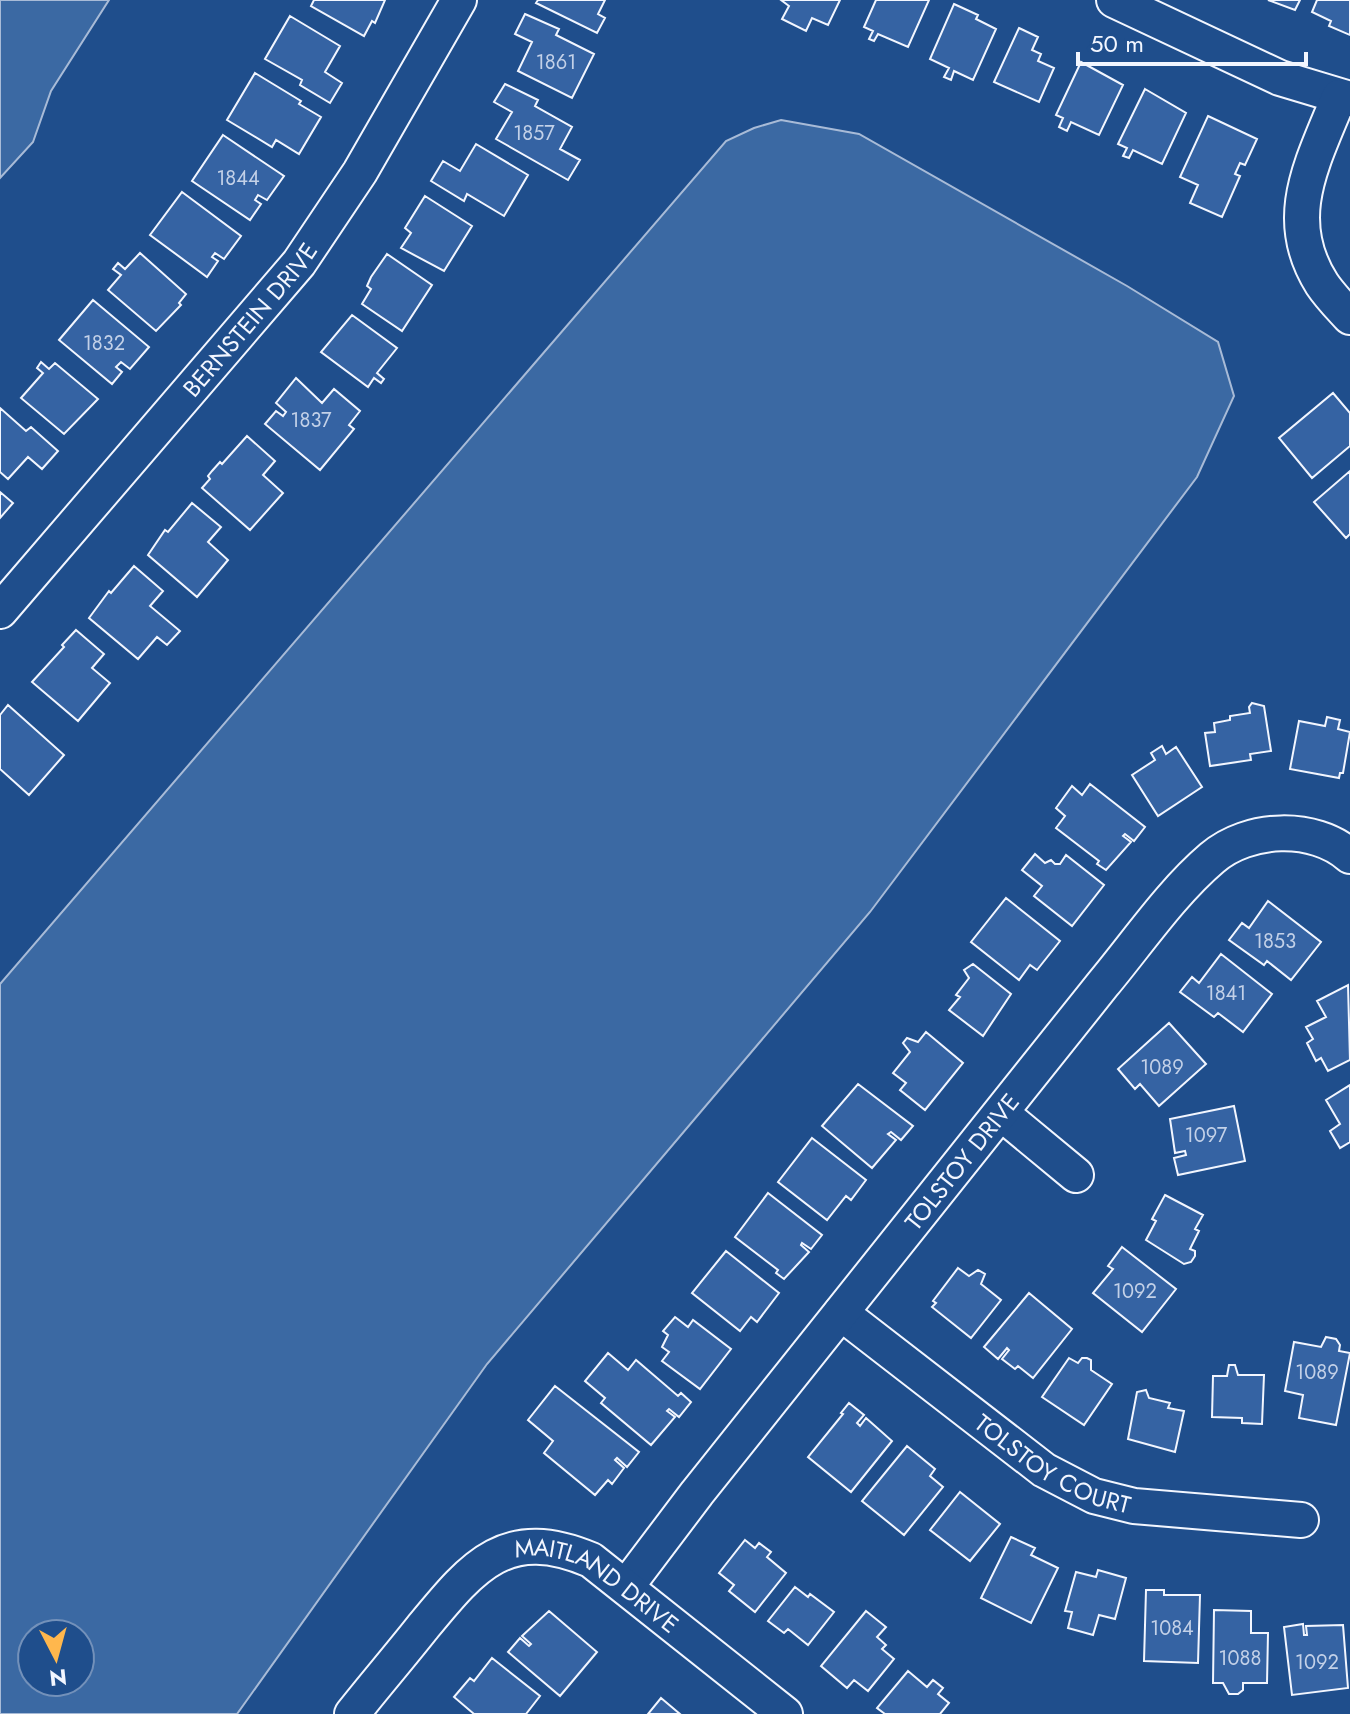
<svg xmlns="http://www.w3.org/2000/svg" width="1350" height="1714" font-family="Jost,sans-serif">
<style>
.water{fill:#3b69a3;stroke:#a8bbd7;stroke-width:2;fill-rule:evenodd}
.building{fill:#3563a3;stroke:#f2f6ff;stroke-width:2}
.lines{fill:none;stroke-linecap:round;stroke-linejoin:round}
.minor-casing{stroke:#f2f6ff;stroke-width:38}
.minor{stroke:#1f4e8c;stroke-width:34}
.labels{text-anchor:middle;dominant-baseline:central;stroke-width:6;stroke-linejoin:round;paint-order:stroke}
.number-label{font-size:20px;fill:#c3d1e8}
.street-label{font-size:24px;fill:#f2f6ff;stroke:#1f4e8c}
</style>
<rect width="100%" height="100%" fill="#1f4e8c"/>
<path class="water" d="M0,0H109L51,91L33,142L0,178Z
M781,120L859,134L1127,286L1218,342L1234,396L1197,477L870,912L487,1364L237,1714H0V984L726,141L754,128ZM80,1634V1682H32V1634Z"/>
<path class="building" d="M314,0H385L375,23L372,21L364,36L311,6Z
M538,0H605L598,14L605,18L597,33L536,3Z
M781,0H840L828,25L812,18L806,31L782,19L789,6Z
M876,0H929L908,47L878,34L874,41L869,39L873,31L864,27Z
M1268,0H1300L1295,10Z
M1317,0H1350V35L1329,26L1331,21L1312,12Z
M954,4L978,15L976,19L996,29L973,80L954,71L951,80L944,77L949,68L930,59Z
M525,14L559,29L556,35L594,54L572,98L518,71L532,42L515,34Z
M290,16L340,46L325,72L342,83L330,103L300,85L302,80L265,59Z
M1019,28L1038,37L1032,50L1041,54L1038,61L1054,68L1039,102L994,82Z
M1081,62L1123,85L1099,135L1071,122L1067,131L1059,127L1063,118L1056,115Z
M255,73L301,101L299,104L321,117L299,154L276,140L272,147L227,120Z
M505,84L538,100L535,106L572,127L560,149L580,160L568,180L496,139L512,112L494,102Z
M1145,89L1186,113L1162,164L1133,150L1129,158L1123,156L1127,148L1118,144Z
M1208,116L1257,139L1245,165L1240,163L1235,174L1240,176L1222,217L1190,203L1198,185L1180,177Z
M223,135L284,176L267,200L258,195L255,200L261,204L250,220L192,181Z
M476,144L528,175L504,216L467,194L464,201L431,181L443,161L460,171Z
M182,192L241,236L224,259L215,253L212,257L218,261L207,277L150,235Z
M425,196L472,226L444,271L401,248L411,233L405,228Z
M140,253L186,294L179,303L181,305L156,331L108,290L121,275L113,269L118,263L125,269Z
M387,254L432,285L402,331L362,304L371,289L367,286L371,277Z
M93,300L149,347L130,369L121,362L116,367L122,372L112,384L59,340Z
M352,315L397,348L377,373L384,379L381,383L374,378L368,387L321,352Z
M41,362L49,369L55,363L98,399L64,434L21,398L43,373L37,368Z
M296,378L322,403L334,389L360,411L349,425L354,429L320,470L265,424L276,411L283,416L286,412L276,403Z
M1333,393L1350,413V446L1312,478L1279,438Z
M0,408L26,431L31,427L58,451L42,469L28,457L8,479L0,472Z
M247,436L275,461L263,475L283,493L250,530L202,488L210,479L208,476L212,471L220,462L222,464Z
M1350,471V534L1346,538L1314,502Z
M0,492L13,503L0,518Z
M192,503L221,527L208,542L228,560L197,597L148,555L165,530L168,532Z
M134,566L163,591L150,606L180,631L167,645L157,637L138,659L89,618L109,591L111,593Z
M76,630L104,654L92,668L110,683L78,721L32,682L64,647L62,645Z
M1252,703L1264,706L1271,751L1250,754L1251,760L1210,766L1205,733L1215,732L1214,723L1230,720V716L1250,713L1249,707Z
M8,705L64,755L29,795L0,769V715Z
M1327,717L1340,720L1338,729L1350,732L1343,773H1340L1339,778L1290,769L1299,721L1325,726Z
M1162,746L1166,754L1176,747L1202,787L1158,816L1132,775L1155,760L1151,753Z
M1090,784L1145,827L1134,841L1125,834L1123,836L1131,842L1106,870L1097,864L1099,861L1056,828L1065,816L1056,808L1072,786L1082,795Z
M1035,854L1045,863L1051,860L1055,864H1060L1066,855L1104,885L1072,926L1034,896L1042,886L1022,870Z
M1006,898L1060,941L1037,970L1030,965L1019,980L971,942Z
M1268,901L1321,942L1291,980L1267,961L1264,965L1229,940L1242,923L1249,928Z
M1221,954L1272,994L1243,1032L1218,1013L1214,1017L1180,992L1192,977L1199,983Z
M973,964L1011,994L983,1036L949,1010L960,997L956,995L969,978L964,970Z
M1348,985L1350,1060L1328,1071L1321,1058L1316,1061L1307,1043L1313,1039L1306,1027L1326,1017L1317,1001Z
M1169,1023L1206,1064L1159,1106L1140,1084L1135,1089L1118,1069Z
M926,1032L963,1063L925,1110L900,1090L906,1083L893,1073L910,1052L903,1043L907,1038L918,1042Z
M858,1084L913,1126L901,1140L891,1132L888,1134L896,1140L872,1168L822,1126Z
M1350,1085V1142L1340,1148L1330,1131L1340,1124L1326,1100Z
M1234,1106L1245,1161L1178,1175L1174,1158L1186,1155L1185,1151L1175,1153L1170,1119Z
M812,1138L866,1180L851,1200L846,1196L827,1220L778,1182Z
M768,1193L822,1235L811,1249L802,1243L801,1245L809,1252L784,1279L776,1273L778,1270L735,1237Z
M1165,1195L1203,1215L1195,1229L1199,1231L1190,1249L1195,1251V1256L1191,1262L1184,1264L1146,1240L1156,1221L1152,1219Z
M1122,1247L1176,1289L1142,1332L1093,1293L1113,1269L1108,1266Z
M726,1251L779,1293L757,1322L751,1317L740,1331L692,1293Z
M958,1268L969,1276L978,1270L985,1274L981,1284L1001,1300L971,1338L932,1307L936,1303L933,1301Z
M1029,1293L1072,1329L1033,1378L1018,1366L1015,1369L1002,1359L1009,1350L1007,1348L998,1359L984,1347Z
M675,1317L688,1327L693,1320L731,1349L700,1389L662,1361L669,1352L662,1347L668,1335L663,1331Z
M1326,1337L1336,1339L1340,1345L1339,1351L1350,1353L1336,1425L1299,1418L1303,1395L1285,1391L1294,1342L1321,1347Z
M608,1353L628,1370L636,1360L678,1396L681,1393L691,1402L679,1417L669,1409L667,1411L675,1417L651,1445L601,1403L605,1398L585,1381Z
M1069,1358L1078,1363L1082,1358H1087L1091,1360V1370L1112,1384L1084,1425L1042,1397Z
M1229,1365H1235L1238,1375H1264L1262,1424L1242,1423V1418L1212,1417L1213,1376H1227Z
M555,1386L639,1452L627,1467L617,1458L615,1460L624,1468L612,1484L608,1480L595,1495L544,1453L553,1441L528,1420Z
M1146,1390L1149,1398L1170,1403L1168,1408L1184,1411L1175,1452L1128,1439L1137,1392Z
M849,1403L864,1415L857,1423L860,1426L866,1418L892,1441L851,1492L808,1457L843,1414L841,1413Z
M907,1446L935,1469L930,1476L943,1487L904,1535L862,1501Z
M960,1492L1000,1524L970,1561L930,1530Z
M1011,1537L1035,1548L1031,1555L1058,1568L1031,1623L981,1598Z
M745,1540L755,1548L759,1543L771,1552L767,1557L786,1573L755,1612L729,1591L734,1585L719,1573Z
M1098,1570L1126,1578L1115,1619L1099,1615L1093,1635L1068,1628L1072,1612L1065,1611L1076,1572L1096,1577Z
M795,1587L808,1597L810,1594L834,1612L808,1645L788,1629L784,1633L768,1621Z
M1146,1590H1164V1595H1200L1198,1663L1144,1661Z
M1214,1610L1251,1611V1633H1268L1267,1683H1243V1690L1238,1694H1229L1223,1683H1213Z
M549,1611L597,1652L560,1696L508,1652L520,1638L529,1646L531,1644L522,1636Z
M866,1611L886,1627L877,1637L886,1645L882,1649L894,1659L868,1691L854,1680L847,1688L821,1666Z
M1303,1624L1304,1635H1307L1306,1626L1343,1625L1348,1688L1292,1695L1284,1627Z
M492,1658L540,1696L526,1714H474L454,1697L470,1678L474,1681Z
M908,1671L927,1687L933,1680L943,1688L938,1694L949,1703L940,1714H885L877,1708Z
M661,1698L680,1714H648Z"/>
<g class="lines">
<defs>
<g id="minor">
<path d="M1114,0L1280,78L1350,99"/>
<path d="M1339,97C1313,162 1280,218 1322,284C1330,296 1341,307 1350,317"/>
<path id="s1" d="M0,611L299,263L360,172L459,0"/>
<path d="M1001,1113L1076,1175"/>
<path id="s2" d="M841,1313L1044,1470L1094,1496L1134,1506L1301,1520"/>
<path id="s3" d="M626,1587L697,1493L1103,984C1138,942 1171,893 1212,858C1248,827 1314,824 1350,856"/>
<path id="s4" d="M352,1714C375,1685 399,1657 422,1628C473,1566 506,1524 591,1560L785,1714"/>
</g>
</defs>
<use href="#minor" class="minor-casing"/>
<use href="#minor" class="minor"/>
</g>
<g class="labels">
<g class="number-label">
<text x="556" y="62">1861</text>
<text x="534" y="133">1857</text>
<text x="238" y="178">1844</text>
<text x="104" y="343">1832</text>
<text x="311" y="420">1837</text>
<text x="1275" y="941">1853</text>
<text x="1226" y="993">1841</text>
<text x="1162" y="1067">1089</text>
<text x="1206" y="1135">1097</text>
<text x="1135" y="1291">1092</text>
<text x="1317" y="1372">1089</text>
<text x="1172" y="1628">1084</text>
<text x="1240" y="1658">1088</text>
<text x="1317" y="1662">1092</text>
</g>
<g class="street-label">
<text stroke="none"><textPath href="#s1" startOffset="384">BERNSTEIN DRIVE</textPath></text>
<text stroke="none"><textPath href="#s3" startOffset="542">TOLSTOY DRIVE</textPath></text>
<text stroke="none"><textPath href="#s2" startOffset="262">TOLSTOY COURT</textPath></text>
<text stroke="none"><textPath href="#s4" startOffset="328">MAITLAND DRIVE</textPath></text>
</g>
</g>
<g transform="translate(56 1658) rotate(174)"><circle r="38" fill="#1f4e8c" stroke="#7391ba" stroke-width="2"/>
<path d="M0-6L14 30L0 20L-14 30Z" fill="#ffb74d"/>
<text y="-12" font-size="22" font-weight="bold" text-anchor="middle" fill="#f2f6ff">N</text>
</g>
<path d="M1078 52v12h228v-12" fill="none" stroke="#f2f6ff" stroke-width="4"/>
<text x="1090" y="52" font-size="24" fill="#f2f6ff" stroke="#1f4e8c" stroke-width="6" paint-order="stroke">50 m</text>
</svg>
